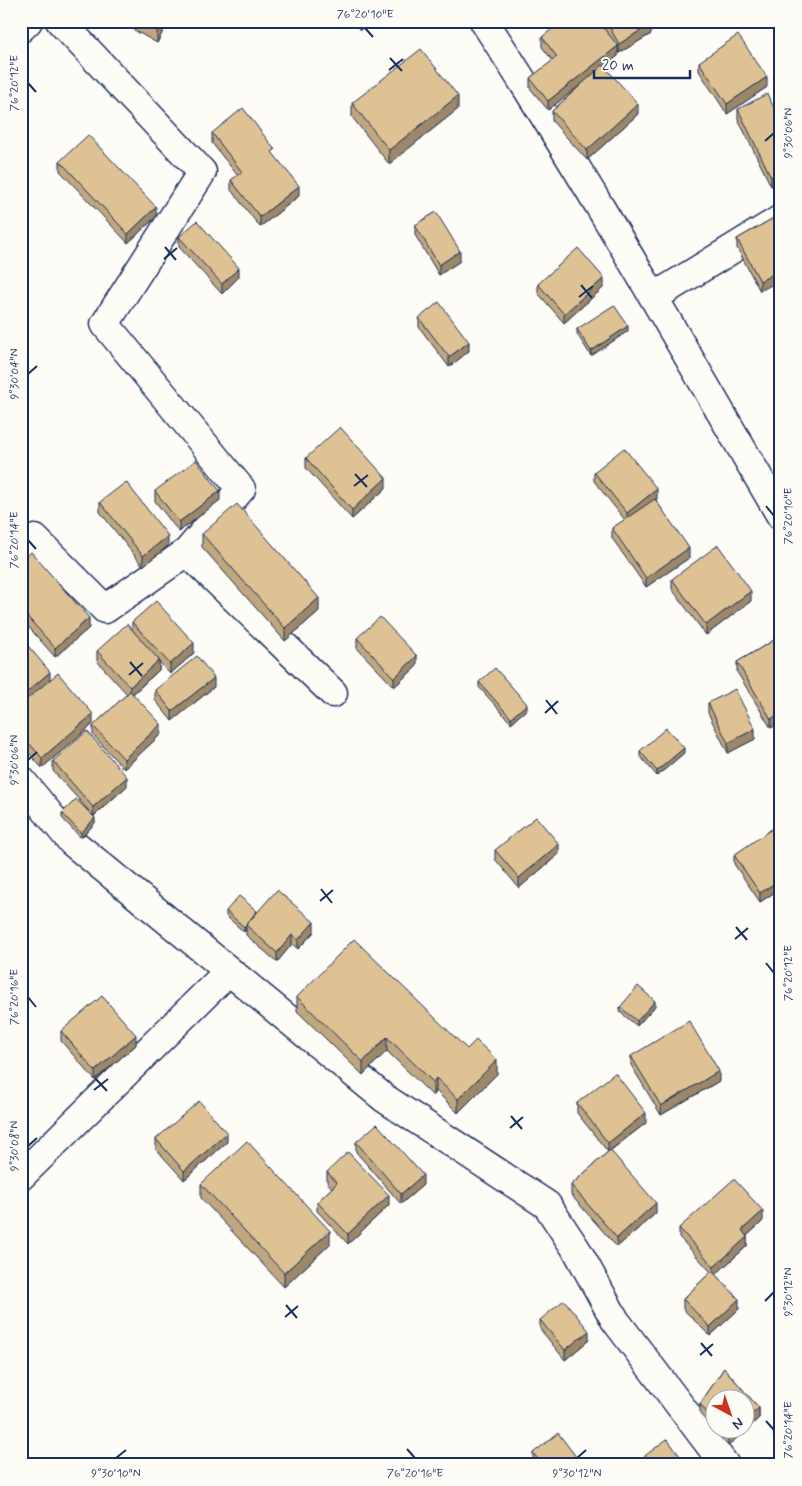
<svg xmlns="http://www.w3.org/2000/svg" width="802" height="1486" font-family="Mynerve,sans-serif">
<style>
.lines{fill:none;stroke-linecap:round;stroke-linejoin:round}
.street-casing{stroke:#1b2f5e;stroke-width:31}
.secondary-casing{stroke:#1b2f5e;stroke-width:31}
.street{stroke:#fdfcf7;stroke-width:28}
.secondary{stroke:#fdfcf7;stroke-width:28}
.wall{fill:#c0a77e;stroke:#1b2f5e;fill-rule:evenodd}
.shaded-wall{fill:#9c8867;stroke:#1b2f5e}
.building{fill:#dfc293;stroke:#1b2f5e}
.ticks{fill:none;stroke:#1b2f5e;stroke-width:2}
.neatline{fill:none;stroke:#1b2f5e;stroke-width:2}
.ticks-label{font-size:12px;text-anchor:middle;fill:#1b2f5e}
</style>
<rect width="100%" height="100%" fill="#fdfcf7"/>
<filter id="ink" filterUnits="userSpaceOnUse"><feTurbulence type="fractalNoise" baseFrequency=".02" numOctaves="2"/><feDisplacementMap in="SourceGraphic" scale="10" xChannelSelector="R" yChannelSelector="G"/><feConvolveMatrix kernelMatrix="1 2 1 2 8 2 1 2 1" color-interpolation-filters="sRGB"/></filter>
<g filter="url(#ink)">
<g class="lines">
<defs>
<path id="street" d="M60,21L202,172L105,324L241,489L187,552
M484,21C589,182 684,350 781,516
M654,297L781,219
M21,554L35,539L105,609L187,552L333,693
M21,780L72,842L384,1098L547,1205L578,1252L615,1320L725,1465
M21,1176L229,971"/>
<path id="secondary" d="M21,28L28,21"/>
</defs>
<use href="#street" class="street-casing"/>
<use href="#secondary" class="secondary-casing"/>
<use href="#street" class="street"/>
<use href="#secondary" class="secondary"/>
</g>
<path class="wall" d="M118,21H168L157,43Z
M352,21H371L360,30Z
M600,21H649L651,34L619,53L618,51V56L604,66L638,114L587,160L552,121V111L587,79L548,110L530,88V78L553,61L542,47V37L605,30Z
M699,62L767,87L727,114L699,71Z
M352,103L458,109L389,164L352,117Z
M738,109L781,121V182L771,186L738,119Z
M212,133L275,157L299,196L260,227L231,190V180L238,176L212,143Z
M60,161L156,217L128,243L60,171Z
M777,216L760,291L737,248V239Z
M415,225L460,261L439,275L415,235Z
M179,237L239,277L222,294L179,247Z
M538,284L604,287L564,323L538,293Z
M419,318L469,351L449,367L419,327Z
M577,329L628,331L591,356L577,334Z
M306,458L386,488L352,519L306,468Z
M594,472L657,499L656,500L689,558L646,587L612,538V528L625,520L594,481Z
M155,491L220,500L179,532L155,501Z
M100,502L168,546L143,566L100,512Z
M202,534L319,611L285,641L202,547Z
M21,561L89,628L55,657L25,623L24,625L21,622Z
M672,579L751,601L706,635L672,589Z
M132,622L194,653L170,674L159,662V670L133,694L161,734L124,769L93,735V726L127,694L97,661V651L132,630Z
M781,636V722L771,728L737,672V662Z
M357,638L417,666L394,687L357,648Z
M21,641L50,679L93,724L42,768L21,744Z
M479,682L527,709L511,723L479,687Z
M214,687L172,721L155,700V690Z
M708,703L755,739L728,753L708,713Z
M640,751L684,753L657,776L640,756Z
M53,761L127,786L94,816L95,823L81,838L62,818V813L89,811L53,771Z
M781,828V888L760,902L734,864V855Z
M495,850L559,854L519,888L495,859Z
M226,911L257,913L314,932L298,949L292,944L277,962L246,935V929L244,932L226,916Z
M297,997L467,1049L497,1074L458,1113L436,1091L433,1096L387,1051L363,1075L297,1011Z
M655,1006L637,1026L620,1012V1007Z
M61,1031L136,1045L95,1080L61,1041Z
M631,1056L719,1081L661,1115L631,1065Z
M577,1103L646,1123L610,1151L656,1213L617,1247L571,1195V1185L608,1152L577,1113Z
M156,1139L227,1142L184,1180L156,1149Z
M356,1142L423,1185L401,1204L356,1152Z
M327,1172L389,1205L348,1244L317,1211V1202L332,1188L327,1182Z
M201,1184L330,1244L284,1287L201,1198Z
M763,1221L747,1236V1246L715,1275L739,1309L710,1336L683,1309V1299L711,1272L679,1237V1228Z
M540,1320L589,1340L565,1360L540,1329Z
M724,1368L759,1408V1418L728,1446L700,1414V1404ZM714,1398H744V1428H714Z
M781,1423V1446L774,1437V1427Z
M533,1453L580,1465H539L533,1458Z"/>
<path class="shaded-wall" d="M161,21H168L157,43V29Z
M360,21H371L360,30Z
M651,24V34L619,53V44Z
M618,46V56L548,110V101Z
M767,77V87L727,114V104Z
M458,96V109L389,164V150Z
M638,104V114L587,160V150Z
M781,172V182L771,186V177Z
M299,186V196L260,227V217Z
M156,207V217L128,243V234Z
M460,251V261L439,275V265Z
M239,268V277L222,294V284Z
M781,270V280L760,291V281Z
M604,278V287L564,323V314Z
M628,326V331L591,356V351Z
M469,342V351L449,367V357Z
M386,478V488L352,519V510Z
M657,489V499L627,522V513Z
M220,491V500L179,532V522Z
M168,536V546L143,566V556Z
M689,548V558L646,587V578Z
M751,591V601L706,635V625Z
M319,598V611L285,641V628Z
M25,614V623L24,625V615Z
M89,618V628L55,657V648Z
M194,643V653L170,674V664Z
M417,656V666L394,687V678Z
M159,660V670L130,696V687Z
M50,672V681L21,706V697Z
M214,678V687L172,721V711Z
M527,704V709L511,723V718Z
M781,713V722L771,728V719Z
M93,714V724L42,768V758Z
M161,724V734L124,769V759Z
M755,729V739L728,753V743Z
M684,748V753L657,776V771Z
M127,777V786L93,816V807Z
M95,818V823L81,838V833Z
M559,844V854L519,888V878Z
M781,879V888L760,902V893Z
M257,911V916L246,925V929L244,932V927Z
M314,922V932L298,949V940Z
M292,935V944L277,962V953Z
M655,1001V1006L637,1026V1021Z
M136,1035V1045L95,1080V1071Z
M387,1037V1051L363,1075V1062Z
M497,1060V1074L458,1113V1099Z
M719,1071V1081L661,1115V1106Z
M436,1078V1091L433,1096V1082Z
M646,1113V1123L608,1152V1143Z
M227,1133V1142L184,1180V1171Z
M423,1175V1185L401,1204V1194Z
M389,1195V1205L348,1244V1234Z
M656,1203V1213L617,1247V1238Z
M763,1211V1221L742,1240V1230Z
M330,1231V1244L284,1287V1273Z
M747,1237V1246L714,1276V1267Z
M739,1299V1309L710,1336V1327Z
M589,1331V1340L565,1360V1350Z
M759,1408V1418L728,1446V1436L736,1428H744V1421Z"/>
<path class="building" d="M143,21H161L157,29Z
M562,21H598L618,46L548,101L530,78L557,57L542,37Z
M606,21H649L651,24L619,44Z
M738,35L767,77L727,104L699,62Z
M421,49L458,96L389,150L352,103Z
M603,65L638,104L587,150L552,111Z
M767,94L781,121V172L771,177L738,109Z
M243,108L275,150L272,152L299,186L260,217L231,180L242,172L212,133Z
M88,135L156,207L128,234L60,161Z
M436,212L460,251L439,265L415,225Z
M777,216L781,223V270L760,281L737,239Z
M197,221L239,268L222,284L179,237Z
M578,248L604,278L564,314L538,284Z
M439,302L469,342L449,357L419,318Z
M614,305L628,326L591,351L577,329Z
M340,427L386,478L352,510L306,458Z
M624,448L657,489L627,513L594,472Z
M196,460L220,491L179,522L155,491Z
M126,482L168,536L143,556L100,502Z
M655,499L689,548L646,578L612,528Z
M237,504L319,598L285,628L202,534Z
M718,545L751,591L706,625L672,579Z
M31,552L89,618L55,648L25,614L24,615L21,612V561Z
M156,601L194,643L170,664L132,622Z
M380,617L417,656L394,678L357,638Z
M127,624L159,660L130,687L97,651Z
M781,636V713L771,719L737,662Z
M23,640L50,672L21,697V641Z
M197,656L214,678L172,711L155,690Z
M495,668L527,704L511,718L479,682Z
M58,673L93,714L42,758L21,734V704Z
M735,689L755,729L728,743L708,703Z
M130,691L161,724L124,759L93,726Z
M666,728L684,748L657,771L640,751Z
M87,731L127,777L93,807L53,761Z
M76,799L95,818L81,833L62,813Z
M536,817L559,844L519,878L495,850Z
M779,824L781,828V879L760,893L734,855Z
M277,890L314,922L298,940L292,935L277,953L246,925Z
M239,896L257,911L244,927L226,911Z
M354,939L467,1049L476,1040L497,1060L458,1099L436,1078L433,1082L387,1037L363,1062L297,997Z
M638,986L655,1001L637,1021L620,1007Z
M102,996L136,1035L95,1071L61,1031Z
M689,1021L719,1071L661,1106L631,1056Z
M615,1073L646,1113L608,1143L577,1103Z
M199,1101L227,1133L184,1171L156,1139Z
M377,1124L423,1175L401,1194L356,1142Z
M247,1141L330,1231L284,1273L201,1184Z
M610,1150L656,1203L617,1238L571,1185Z
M348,1152L389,1195L348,1234L317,1202L337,1183L327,1172Z
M734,1179L763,1211L742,1230L747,1237L714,1267L679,1228Z
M712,1271L739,1299L710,1327L683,1299Z
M564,1300L589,1331L565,1350L540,1320Z
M724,1368L759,1408L744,1421V1398H714V1421L700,1404Z
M781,1423V1436L774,1427Z
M721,1428H736L728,1436Z
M558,1433L580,1462L577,1465H543L533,1453Z
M667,1439L687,1465H633Z"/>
</g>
<path class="ticks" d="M365,28L373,37M390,58L402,71M389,70L403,59M28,83L36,92M765,141L774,133M165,247L176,260M164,259L177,248M581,285L592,298M579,297L593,286M28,374L37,366M355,474L367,487M354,486L368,475M766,506L774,516M28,540L36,549M130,662L142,676M129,675L143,663M546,700L557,714M545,713L558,701M28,760L37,752M321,889L332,903M320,901L333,890M736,927L747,940M735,939L748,928M766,963L774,973M28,997L36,1007M95,1078L107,1091M94,1090L108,1079M511,1116L522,1129M510,1128L523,1117M28,1146L37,1138M765,1301L774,1292M286,1305L297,1318M285,1317L298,1306M701,1343L712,1356M700,1355L713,1344M766,1421L774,1430M407,1449L415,1458M116,1458L126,1450M577,1458L586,1450"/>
<rect width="802" height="1486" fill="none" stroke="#fdfcf7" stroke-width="55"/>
<g transform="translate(730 1414) rotate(140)"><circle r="24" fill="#fdfcf7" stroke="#a3aaba"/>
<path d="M0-4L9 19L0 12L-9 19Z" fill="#c8321e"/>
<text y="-8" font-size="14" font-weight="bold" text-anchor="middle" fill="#1b2f5e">N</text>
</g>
<path d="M594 70v8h96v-8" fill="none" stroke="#1b2f5e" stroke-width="2.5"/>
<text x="602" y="70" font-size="15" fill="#1b2f5e" stroke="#fdfcf7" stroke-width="4" paint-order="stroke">20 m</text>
<rect x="28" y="28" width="746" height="1430" class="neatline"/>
<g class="ticks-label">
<text x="365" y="18">76°20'10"E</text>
<text transform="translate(14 83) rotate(-90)" y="4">76°20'12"E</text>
<text transform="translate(788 133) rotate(-90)" y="4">9°30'06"N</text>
<text transform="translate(14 374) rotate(-90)" y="4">9°30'04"N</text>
<text transform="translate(788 516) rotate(-90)" y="4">76°20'10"E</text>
<text transform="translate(14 540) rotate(-90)" y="4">76°20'14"E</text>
<text transform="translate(14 760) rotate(-90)" y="4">9°30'06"N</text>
<text transform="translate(788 973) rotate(-90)" y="4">76°20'12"E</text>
<text transform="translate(14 997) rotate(-90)" y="4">76°20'16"E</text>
<text transform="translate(14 1146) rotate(-90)" y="4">9°30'08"N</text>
<text transform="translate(788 1292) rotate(-90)" y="4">9°30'12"N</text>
<text transform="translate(788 1430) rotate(-90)" y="4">76°20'14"E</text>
<text x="116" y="1477">9°30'10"N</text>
<text x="415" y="1477">76°20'16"E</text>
<text x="577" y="1477">9°30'12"N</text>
</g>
</svg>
